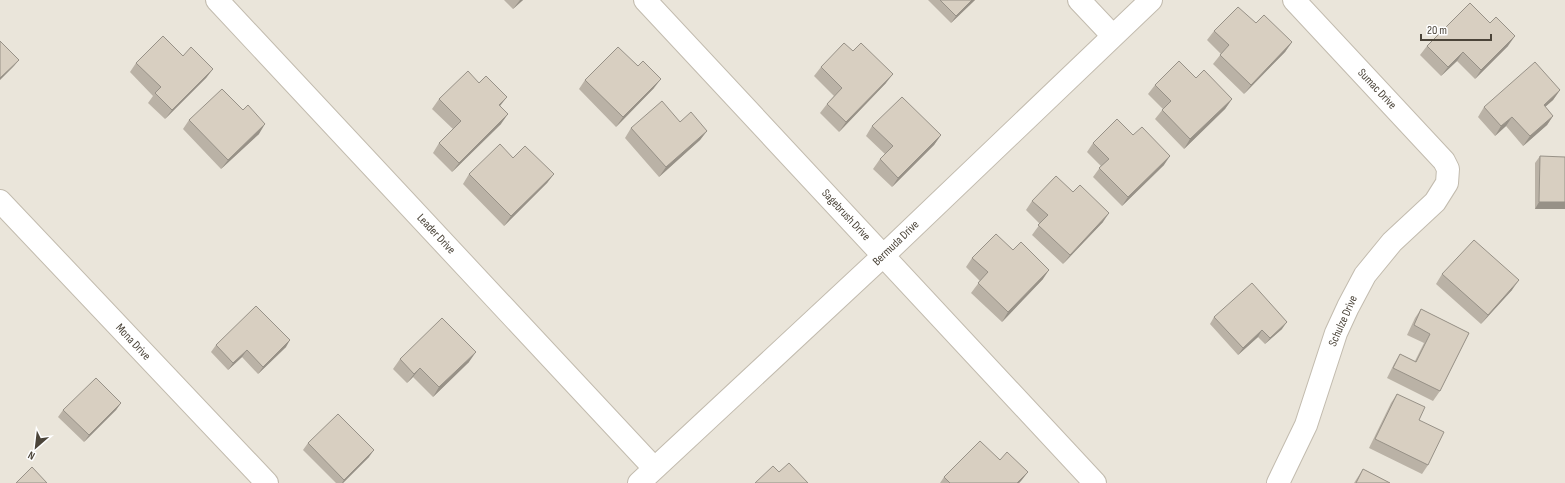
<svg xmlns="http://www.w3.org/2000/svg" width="1565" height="483" font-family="'Sofia Sans Condensed',sans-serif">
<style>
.residential{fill:#eae5da}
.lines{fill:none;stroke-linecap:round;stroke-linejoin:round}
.minor-casing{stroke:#c2bbae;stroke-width:24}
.minor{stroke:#fff;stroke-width:22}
.wall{fill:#bab2a6}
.shaded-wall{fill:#979187}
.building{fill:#d8cfc1;stroke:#979187}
.labels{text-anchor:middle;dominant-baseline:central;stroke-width:3;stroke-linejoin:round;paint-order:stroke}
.street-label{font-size:12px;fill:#4b4439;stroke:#fff}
</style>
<rect width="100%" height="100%" fill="#f6f3ec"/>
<path class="residential" d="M0,0H1565V483H0Z"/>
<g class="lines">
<defs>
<path id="minor" d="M217,0L654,468
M645,0L1095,483
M1079,0L1113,36
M0,201L267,483
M639,483L884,255L1151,0
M1278,483L1306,425L1336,333L1348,307L1365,275L1392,242L1435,202L1447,183L1448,169L1444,161L1294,0"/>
</defs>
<use href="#minor" class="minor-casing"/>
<use href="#minor" class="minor"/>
</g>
<path class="wall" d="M504,0H523L513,9Z
M928,0H975L951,23Z
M1256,23L1292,42L1285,52L1244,94L1213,64L1221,54L1207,40L1214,31Z
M1427,46H1508L1475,79L1457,61L1441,76L1420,55Z
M853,51L886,83L839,132L820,113L827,104L834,96L814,76L821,67Z
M183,56L213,69L206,78L165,119L148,103L153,96L130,72L136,63Z
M1196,78L1232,99L1225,109L1184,149L1155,119L1163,109L1148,94L1155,85Z
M585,80L654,88L616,127L579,89Z
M1560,90L1553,100L1545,107L1553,116L1547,125L1523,146L1506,126L1495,136L1478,117L1484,107Z
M439,99L500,106L501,124L452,172L433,153L439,143L453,129L432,109Z
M243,110L259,134L221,169L183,129L189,120Z
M872,126L941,135L934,145L892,187L873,169L880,159L885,154L866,136Z
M631,128L707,131L700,140L659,177L625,138Z
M1133,135L1164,165L1122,206L1093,177L1101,166L1087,152L1093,143Z
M1540,156L1565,209H1535V163Z
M513,158L554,174L547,183L504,226L463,184L469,174Z
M1032,201L1103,222L1063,264L1032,235L1040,224L1026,210Z
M972,258L1043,279L1002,322L971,293L980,281L966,267Z
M1442,274L1512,290L1481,324L1436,284Z
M1421,309L1469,333L1440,391L1433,401L1387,378L1394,364L1400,354L1415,361L1424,343L1407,335L1415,318Z
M1214,317L1282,329L1265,344L1258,337L1238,355L1210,324Z
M216,345L286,347L258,374L242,357L228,370L211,352Z
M400,359L469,362L433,397L413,377L407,383L393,369Z
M1397,394L1428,465L1422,474L1369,448L1391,403Z
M121,403L116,410L84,442L58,417L63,410Z
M308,443L369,457L343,483H336L303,450Z
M1000,460L1028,472L1019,483H940L944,477Z
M1363,469L1390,483H1354Z"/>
<path class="shaded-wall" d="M520,0H523L513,9Z
M972,0H975L951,23L956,16Z
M1515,36L1508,46L1475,79L1481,70Z
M1292,42L1285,52L1244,94L1251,85Z
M1463,52L1457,61L1441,76L1448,67Z
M19,60L14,66L0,80V78Z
M213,69L206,78L165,119L172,110Z
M893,74L886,83L839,132L846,122Z
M661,79L654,88L616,127L623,117Z
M1560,90L1553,100L1537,114L1544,105Z
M507,97L500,106L499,105Z
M1232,99L1225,109L1184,149L1190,139Z
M508,114L501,124L452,172L459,163Z
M1553,116L1547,125L1523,146L1530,136Z
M1512,117L1506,126L1495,136L1501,126Z
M265,124L259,134L221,169L228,160Z
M707,131L700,140L659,177L666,167Z
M941,135L934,145L892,187L898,178Z
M1170,156L1164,165L1122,206L1128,197Z
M554,174L547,183L504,226L511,216Z
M1539,202H1565V209H1535Z
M1109,213L1103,222L1063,264L1070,255Z
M1049,270L1043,279L1002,322L1008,312Z
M1519,280L1512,290L1481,324L1488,315Z
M1287,322L1282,329L1265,344L1270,338Z
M1262,330L1258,337L1238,355L1243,348Z
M290,340L286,347L258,374L263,367Z
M247,350L242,357L228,370L233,363Z
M476,352L469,362L433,397L439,387Z
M420,368L413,377L407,383L414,374Z
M121,403L116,410L84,442L89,435Z
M374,450L369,457L343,483H342L344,480Z
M1028,472L1021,481L1019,483H1017Z"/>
<path class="building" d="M940,0H972L956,16Z
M1470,3L1490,23L1496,17L1515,36L1481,70L1463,52L1448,67L1427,46Z
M1238,7L1256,23L1264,15L1292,42L1251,85L1220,55L1229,45L1214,31Z
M163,36L183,56L191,47L213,69L172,110L155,93L161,87L136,63Z
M0,41L19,60L0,78Z
M844,43L853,51L861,43L893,74L846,122L827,104L842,88L821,67Z
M618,47L638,66L643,61L661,79L623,117L585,80Z
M1179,61L1196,78L1204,70L1232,99L1190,139L1162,110L1171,101L1155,85Z
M1535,62L1560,90L1544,105L1553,116L1530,136L1512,117L1501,126L1484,107Z
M468,71L479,83L486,76L507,97L499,105L508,114L459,163L439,143L461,121L439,99Z
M222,89L243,110L248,105L265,124L228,160L189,120Z
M902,97L941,135L898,178L880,159L893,146L872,126Z
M662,101L680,122L691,112L707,131L666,167L631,128Z
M1117,119L1133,135L1142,127L1170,156L1128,197L1099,168L1109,159L1093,143Z
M500,144L513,158L525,146L554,174L511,216L469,174Z
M1540,156L1565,157V202H1539Z
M1056,176L1073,192L1080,185L1109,213L1070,255L1038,225L1048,215L1032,201Z
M996,234L1013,250L1021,242L1049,270L1008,312L978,283L988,272L972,258Z
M1474,240L1519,280L1488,315L1442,274Z
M1252,283L1287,322L1270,338L1262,330L1243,348L1214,317Z
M256,306L290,340L263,367L247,350L233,363L216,345Z
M1421,309L1469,333L1440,391L1393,368L1400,354L1416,362L1430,334L1414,325Z
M442,318L476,352L439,387L420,368L414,374L400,359Z
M96,378L121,403L89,435L63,410Z
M1397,394L1425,407L1419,420L1444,432L1428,465L1375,439Z
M338,414L374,450L344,480L308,443Z
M980,441L1000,460L1007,452L1028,472L1017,483H950L944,477Z
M789,463L808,483H755L773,466L779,472Z
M32,467L47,483H16Z
M1363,469L1390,483H1356Z"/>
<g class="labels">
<g class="street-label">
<text transform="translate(1377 89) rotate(47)">Sumac Drive</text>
<text transform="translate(846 215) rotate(47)">Sagebrush Drive</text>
<text transform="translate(436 234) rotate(47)">Leader Drive</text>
<text transform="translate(896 243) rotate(-44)">Bermuda Drive</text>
<text transform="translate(1343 321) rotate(-66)">Schulze Drive</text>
<text transform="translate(133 342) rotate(47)">Mona Drive</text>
</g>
</g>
<g transform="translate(36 447) rotate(208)" stroke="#ffffff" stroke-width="3" paint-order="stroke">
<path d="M0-3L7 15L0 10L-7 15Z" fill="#4b4439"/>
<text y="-6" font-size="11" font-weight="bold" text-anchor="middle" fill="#4b4439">N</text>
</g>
<path d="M1421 34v6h70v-6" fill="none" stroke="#4b4439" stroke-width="2"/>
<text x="1427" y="34" font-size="12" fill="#4b4439" stroke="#ffffff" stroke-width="3" paint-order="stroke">20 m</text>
</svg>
